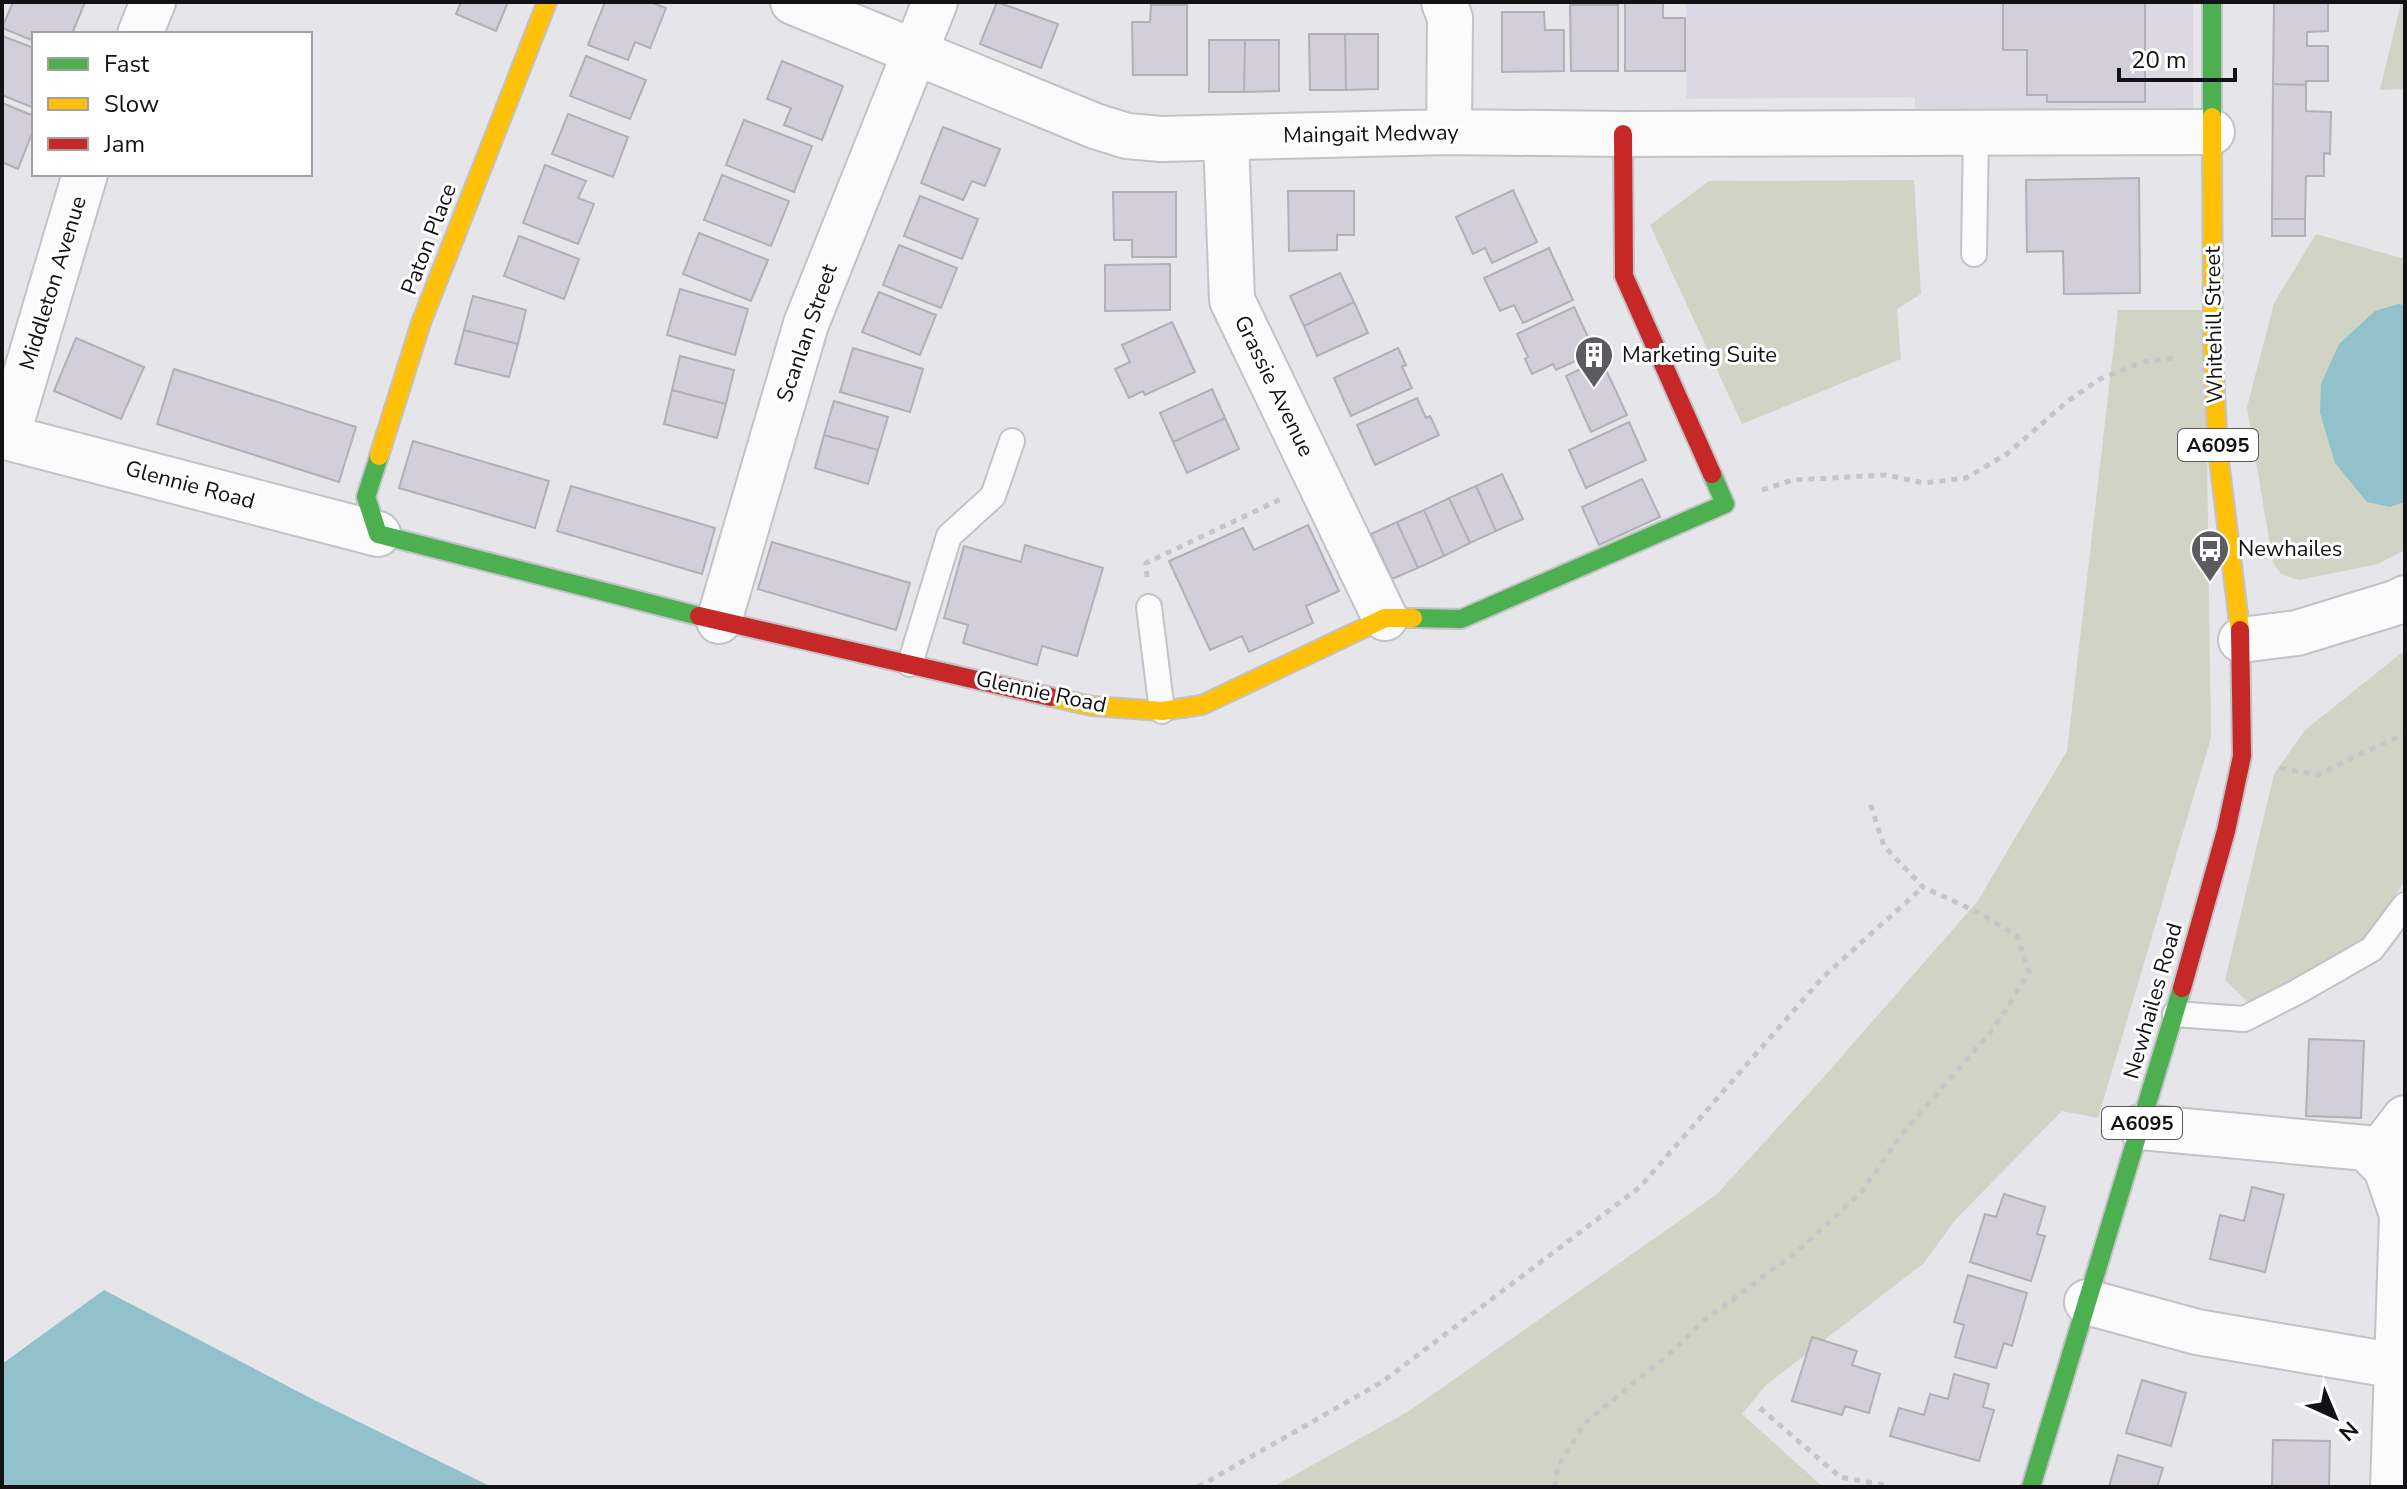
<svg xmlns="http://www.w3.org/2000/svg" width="2407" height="1489" font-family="'Nunito Sans',sans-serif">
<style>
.built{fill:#dbd8e4}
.green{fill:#d1d4c4}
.water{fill:#91c1cb}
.building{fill:#d2ceda;stroke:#b1b0b4;stroke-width:2}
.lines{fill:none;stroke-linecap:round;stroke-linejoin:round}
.lane-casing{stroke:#c3c2c6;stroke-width:28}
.street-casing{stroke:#c3c2c6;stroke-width:48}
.fast-casing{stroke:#c3c2c6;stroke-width:22}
.slow-casing{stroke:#c3c2c6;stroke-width:22}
.jam-casing{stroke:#c3c2c6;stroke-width:22}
.path{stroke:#c6c6c8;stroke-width:5;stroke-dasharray:6 6;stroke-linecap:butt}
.lane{stroke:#fbfbfc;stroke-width:24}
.street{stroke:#fbfbfc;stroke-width:44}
.fast{stroke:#4caf50;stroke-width:18}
.slow{stroke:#ffc107;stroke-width:18}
.jam{stroke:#c62828;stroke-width:18}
.labels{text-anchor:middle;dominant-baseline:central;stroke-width:6;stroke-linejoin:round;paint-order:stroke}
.shield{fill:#fff;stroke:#59585a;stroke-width:2}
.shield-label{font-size:20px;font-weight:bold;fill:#121114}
.street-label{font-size:22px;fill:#121114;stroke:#fff}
.poi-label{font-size:22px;fill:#121114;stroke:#fff;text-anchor:start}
</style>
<rect width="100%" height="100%" fill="#e6e5ea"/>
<path class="built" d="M1686,2H2193V116L1915,118V97L1686,99Z"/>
<path class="green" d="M2401,2H2405V89L2380,90Z
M1914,180L1921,294L1897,309L1901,359L1742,424L1650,225L1709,181Z
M2316,234L2405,259V550L2378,564L2299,580L2281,574L2273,563L2247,407L2274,303Z
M2118,310H2205L2211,738L2098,1118L2062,1111L1955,1220L1924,1263L1766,1385L1742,1414L1823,1487H1273L1409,1411L1716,1195L1822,1079L1977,902L2067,751Z
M2405,650V881L2363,942L2248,1002L2225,980L2274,774L2305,730Z"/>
<path class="water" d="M2398,304L2405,305V502L2390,507L2367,502L2335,463L2320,413L2321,384L2339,344L2375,311Z
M104,1290L314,1400L492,1487H2V1364Z"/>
<path class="building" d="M13,2H85L72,34H34V41L2,28Z
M461,2H508L496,31L456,14Z
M605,2H650L666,8L650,48L635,42L628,60L588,45Z
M997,2L1058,24L1041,68L980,44Z
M1625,2H1663V18H1685V71H1625Z
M2003,2H2145V102H2047V95H2027V50H2003Z
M2274,2H2328V31L2307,32V46H2328V81H2306V85L2273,84Z
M1151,5H1187V75H1133L1132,22H1150Z
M1570,5H1618V71H1571Z
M1502,12H1544L1545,30H1564V71L1502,72Z
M1309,34H1345L1346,90H1310Z
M1345,34H1378V89L1346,90Z
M2,36L34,48V108L2,95Z
M1209,40H1245L1244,92H1209Z
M1245,40H1279V91L1244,92Z
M586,56L646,80L630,119L570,96Z
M782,61L843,86L822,140L784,125L791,108L767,99Z
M2273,84L2306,85V111L2331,112L2330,154L2324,153V176H2306L2305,219H2272Z
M2,103L34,116V128L18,169L2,162Z
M568,114L628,137L613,177L552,154Z
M744,120L812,146L794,192L726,165Z
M943,127L1000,149L985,186L972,181L963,200L921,183Z
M545,165L586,181L578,198L594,204L578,244L523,223Z
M722,175L789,201L771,246L704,220Z
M2139,178L2140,293L2064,294L2063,251L2027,252L2026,180Z
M1513,190L1537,242L1492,263L1485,248L1473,254L1456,217Z
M1288,191H1354V235H1337V250L1289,251Z
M1113,192H1176V257H1132V240H1114Z
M920,196L978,219L962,259L904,236Z
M2272,219H2305V236H2272Z
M699,233L768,260L751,301L683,274Z
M519,236L579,259L564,299L504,276Z
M899,245L957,268L941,308L883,285Z
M1549,248L1573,300L1523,323L1514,305L1500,311L1484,278Z
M1170,264V310L1105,311V265Z
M1340,273L1354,302L1304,326L1290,296Z
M680,289L748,309L735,355L667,335Z
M879,292L936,315L920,355L862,332Z
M473,296L526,310L518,344L464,330Z
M1354,302L1368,333L1317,356L1304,326Z
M1574,307L1595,352L1556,370L1553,364L1532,374L1525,359L1528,357L1517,334Z
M1172,322L1195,372L1145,395L1143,391L1129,398L1115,369L1130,362L1122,345Z
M464,330L518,344L509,377L455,364Z
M76,338L144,367L121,419L54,391Z
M853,348L923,369L910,412L840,392Z
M1398,348L1406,365L1402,367L1412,388L1351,416L1334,378Z
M680,356L734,370L726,404L672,390Z
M1601,359L1627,415L1591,432L1566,376Z
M174,369L356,427L339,482L157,424Z
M1212,389L1225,418L1173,442L1160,413Z
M672,390L726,404L717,438L664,424Z
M1417,398L1426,418L1430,416L1439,435L1375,465L1357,425Z
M834,401L888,417L878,450L824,435Z
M1225,418L1239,449L1187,473L1173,442Z
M1629,422L1646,460L1586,488L1569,450Z
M824,435L878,450L868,484L815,468Z
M413,441L549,481L535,528L399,488Z
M1502,474L1523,519L1496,531L1476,486Z
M1642,479L1660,517L1599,545L1582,507Z
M571,486L715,528L702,574L557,531Z
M1476,486L1496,531L1470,543L1449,498Z
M1449,498L1470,543L1444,556L1424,510Z
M1424,510L1444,556L1418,568L1397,522Z
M1397,522L1418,568L1392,579L1371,534Z
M1308,525L1339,591L1306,606L1313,623L1249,652L1242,636L1210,650L1169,561L1243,528L1254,550Z
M772,542L910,583L896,630L758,589Z
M1025,545L1103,568L1077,656L1042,646L1037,665L963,643L968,625L944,618L964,546L1021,562Z
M2309,1039L2364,1041L2361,1118L2306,1116Z
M2252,1187L2284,1195L2265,1272L2210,1259L2220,1215L2244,1221Z
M2004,1194L2045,1207L2037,1234L2045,1236L2031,1281L1970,1262L1985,1214L1996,1217Z
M1968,1275L2027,1293L2012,1346L2004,1343L1996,1368L1955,1357L1964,1325L1954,1322Z
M1812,1337L1857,1351L1852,1365L1880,1374L1869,1413L1845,1406L1842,1415L1792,1401Z
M1954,1374L1989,1384L1983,1407L1994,1410L1979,1461L1890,1436L1899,1408L1924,1415L1930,1394L1948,1399Z
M2142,1380L2186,1393L2171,1446L2126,1433Z
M2273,1440L2330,1441L2329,1487H2272Z
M2118,1455L2163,1468L2157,1487H2109Z"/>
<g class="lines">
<defs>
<path id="lane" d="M1974,254L1976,132
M1149,607L1162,711
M910,664L949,536L993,496L1012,441
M2175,1014L2244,1019L2297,992L2372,949L2405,905"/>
<path id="street" d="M793,2L1095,126L1127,136L1161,139L1449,132L1623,134L2212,132
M1444,2L1450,18L1449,132
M140,34L153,2
M1226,138L1232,300L1385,618
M2,436L378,534
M7,437L85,174
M719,621L806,324L935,2
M2241,640L2297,633L2398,602L2405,598
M2141,1127L2366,1148L2386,1168L2402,1215L2393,1487
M2375,1157L2405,1118
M2087,1302L2197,1332L2397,1366"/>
<path id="fast" d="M2212,2V117
M379,456L366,497L378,534L699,616
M1413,618L1461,619L1725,504L1712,474
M2031,1487L2182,988"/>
<path id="slow" d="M2212,117L2213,351L2218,452L2240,630
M379,456L421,323L547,2
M1051,697L1092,706L1162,711L1202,705L1385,618H1413"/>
<path id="jam" d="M1623,134L1624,276L1712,474
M699,616L1051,697
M2182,988L2226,831L2242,756L2240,630"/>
</defs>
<use href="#lane" class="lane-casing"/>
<use href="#street" class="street-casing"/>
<use href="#fast" class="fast-casing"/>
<use href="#slow" class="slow-casing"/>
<use href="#jam" class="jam-casing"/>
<path class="path" d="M1762,490L1793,480L1886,475L1924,483L1966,478L2007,454L2068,401L2100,379L2143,362L2173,358
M1147,577L1146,563L1283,498
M2280,768L2317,775L2405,733
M1760,1408L1840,1477L1884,1485
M1198,1487L1382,1382L1640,1187L1823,977L1923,887
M1555,1487L1557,1468L1584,1424L1675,1349L1701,1323L1804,1246L1862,1191L1902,1134L1995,1027L2029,972L2017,936L1979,913L1923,887L1884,846L1870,803"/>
<use href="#lane" class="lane"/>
<use href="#street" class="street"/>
<use href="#fast" class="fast"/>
<use href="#slow" class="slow"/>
<use href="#jam" class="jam"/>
</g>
<defs>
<symbol id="building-pin" viewBox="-11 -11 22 30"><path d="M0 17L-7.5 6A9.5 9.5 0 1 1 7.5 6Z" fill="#5c5b5f" stroke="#fff"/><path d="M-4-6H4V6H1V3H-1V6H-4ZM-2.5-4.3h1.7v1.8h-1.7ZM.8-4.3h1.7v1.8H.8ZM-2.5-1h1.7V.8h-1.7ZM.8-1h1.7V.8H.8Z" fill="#fff"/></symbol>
<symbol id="bus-pin" viewBox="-11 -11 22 30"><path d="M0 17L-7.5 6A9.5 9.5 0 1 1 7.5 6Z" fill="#5c5b5f" stroke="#fff"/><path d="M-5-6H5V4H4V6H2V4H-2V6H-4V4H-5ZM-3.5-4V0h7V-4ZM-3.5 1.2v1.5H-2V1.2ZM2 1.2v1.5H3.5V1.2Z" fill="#fff"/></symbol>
</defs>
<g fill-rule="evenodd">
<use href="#building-pin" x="1572" y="333" width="44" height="60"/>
<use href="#bus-pin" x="2188" y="527" width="44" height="60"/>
</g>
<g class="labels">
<g class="shield">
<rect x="2178" y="429" width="80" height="32" rx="6"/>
<rect x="2102" y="1107" width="80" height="32" rx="6"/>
</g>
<g class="shield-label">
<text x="2218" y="445">A6095</text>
<text x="2142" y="1123">A6095</text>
</g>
<g class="street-label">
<text transform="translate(1371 134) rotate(-1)">Maingait Medway</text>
<text transform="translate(429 239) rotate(-69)">Paton Place</text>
<text transform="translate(53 283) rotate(-73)">Middleton Avenue</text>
<text transform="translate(2214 325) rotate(-91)">Whitehill Street</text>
<text transform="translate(807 333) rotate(-71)">Scanlan Street</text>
<text transform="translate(1274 386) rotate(64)">Grassie Avenue</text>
<text transform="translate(190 485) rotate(15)">Glennie Road</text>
<text transform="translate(1041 692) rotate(12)">Glennie Road</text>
<text transform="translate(2153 1001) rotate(-74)">Newhailes Road</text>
</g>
<g class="poi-label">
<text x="1622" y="355">Marketing Suite</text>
<text x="2238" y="549">Newhailes</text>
</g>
</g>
<rect width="2407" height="1489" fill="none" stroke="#121114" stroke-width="8"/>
<rect x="32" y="32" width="280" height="144" fill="#ffffff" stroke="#a0a0a1" stroke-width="2"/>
<rect x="48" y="58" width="40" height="12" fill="#4caf50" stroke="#a0a0a1" stroke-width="2"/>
<text x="104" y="72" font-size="24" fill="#121114">Fast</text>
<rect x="48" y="98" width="40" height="12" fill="#ffc107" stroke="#a0a0a1" stroke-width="2"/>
<text x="104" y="112" font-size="24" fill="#121114">Slow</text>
<rect x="48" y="138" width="40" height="12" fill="#c62828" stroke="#a0a0a1" stroke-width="2"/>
<text x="104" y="152" font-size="24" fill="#121114">Jam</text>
<g transform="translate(2335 1417) rotate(136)" stroke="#ffffff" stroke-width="6" paint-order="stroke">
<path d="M0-6L14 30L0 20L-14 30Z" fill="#121114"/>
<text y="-12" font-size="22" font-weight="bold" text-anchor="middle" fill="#121114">N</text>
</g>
<path d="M2119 68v12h116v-12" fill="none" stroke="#121114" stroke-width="4"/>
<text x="2131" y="68" font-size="24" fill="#121114" stroke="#ffffff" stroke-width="6" paint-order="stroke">20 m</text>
</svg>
